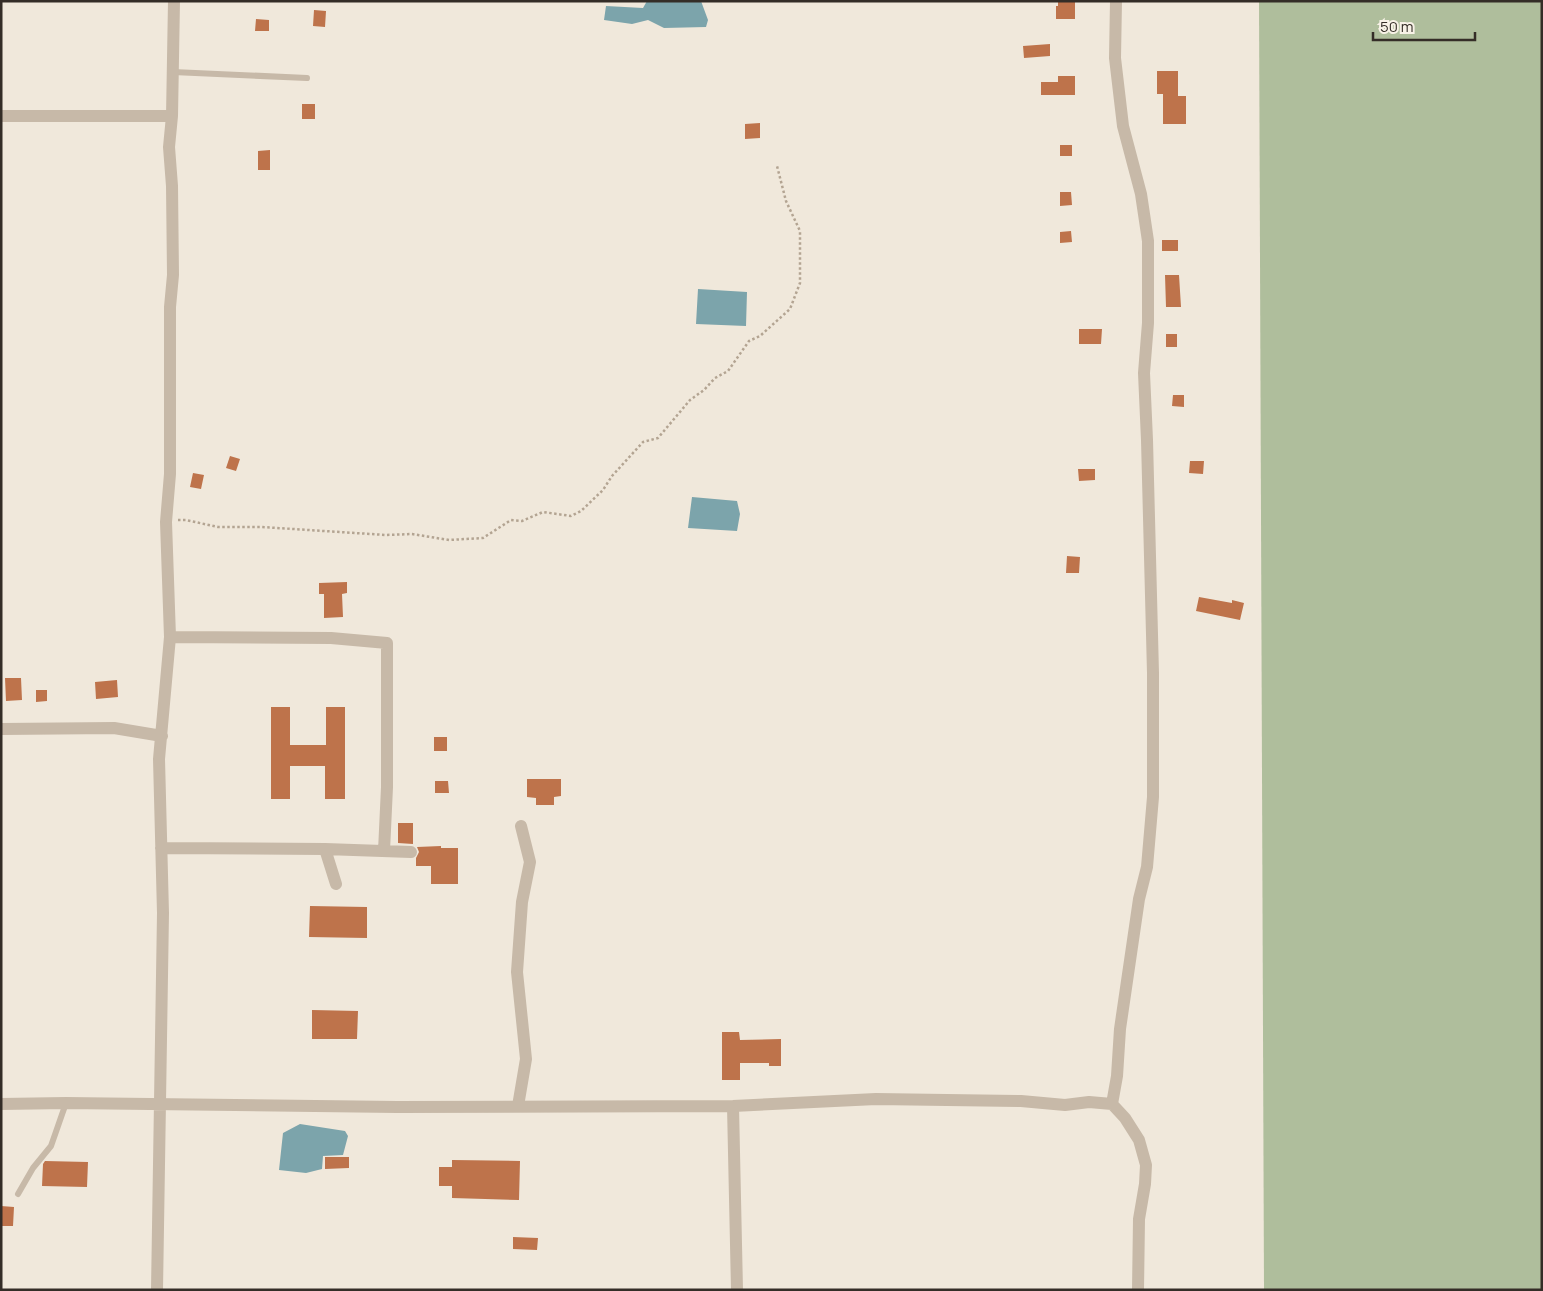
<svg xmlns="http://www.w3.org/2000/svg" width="1543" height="1291" font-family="Manrope,sans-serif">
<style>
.green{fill:#afbe9c}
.water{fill:#7ca4ab}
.building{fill:#be734b}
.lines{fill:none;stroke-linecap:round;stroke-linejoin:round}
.path{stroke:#b3a492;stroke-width:2.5;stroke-dasharray:2.5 2.5;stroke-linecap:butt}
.lane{stroke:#c7b9a8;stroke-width:6}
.street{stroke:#c7b9a8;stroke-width:12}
</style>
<rect width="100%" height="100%" fill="#f0e8db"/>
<path class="green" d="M1259,1H1542V1290H1264Z"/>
<path class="water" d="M647,1H701L708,20L706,27L664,28L648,20L632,24L604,20L606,6L643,8Z
M698,289L747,292L746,326L696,324Z
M692,497L737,501L740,514L737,531L688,528Z
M300,1124L345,1131L348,1136L343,1155L323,1156L322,1169L306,1173L279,1170L283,1133Z"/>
<path class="building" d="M1058,1H1075V19H1056V6H1058Z
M314,10L326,11L325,27L313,26Z
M256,19L269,20V31H255Z
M1050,44V56L1024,58L1023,46Z
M1157,71H1178V96H1186V124H1163V94H1157Z
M1058,76H1075V95H1041V82H1058Z
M302,104H315V119H302Z
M760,123V138L745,139V124Z
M1060,145H1072V156H1060Z
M270,150V170H258V151Z
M1060,192H1071L1072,205L1060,206Z
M1071,231L1072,242L1060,243V232Z
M1162,240H1178V251H1162Z
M1165,275H1179L1181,307H1166Z
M1079,329H1102L1101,344H1079Z
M1166,334H1177V347H1166Z
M1173,395H1184V407L1172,406Z
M230,456L240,459L236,471L226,468Z
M1190,461H1204L1203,474L1189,473Z
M1078,469H1095V480L1079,481Z
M193,473L204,475L201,489L190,487Z
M1067,556L1080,557L1079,573H1066Z
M347,582V593L342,594L343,617L324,618V594H319V583Z
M1199,597L1232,603V600L1244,603L1240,620L1196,611Z
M5,678H21L22,700L6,701Z
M117,680L118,697L96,699L95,682Z
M36,690H47V701L36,702Z
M271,707H290V745H326V707H345V799H325V766H290V799H271Z
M434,737H447V751H434Z
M527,779H561V796L554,797V805H536V798L527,797Z
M435,781H448L449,793H435Z
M398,823H413V844L398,843Z
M441,846V848H458V884H431V866H416V858L419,852L417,847Z
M310,906L367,907V938L309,937Z
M312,1010L358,1011L357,1039H312Z
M722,1032H739L740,1040L781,1039V1066H769V1063H740V1080H722Z
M325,1157H349V1168L325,1169Z
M452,1160L520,1161L519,1200L452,1198V1186H439V1167H452Z
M45,1161L88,1162L87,1187L42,1186L43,1164Z
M1,1206L14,1207L13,1226H1Z
M513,1237L538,1238L537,1250L513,1249Z"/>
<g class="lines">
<path class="path" d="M178,520H186L218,527H262L386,535L412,534L449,540L483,538L511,520L522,521L543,512L571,516L581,511L603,490L612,476L643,442L658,438L690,400L704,390L715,378L728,371L749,341L760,336L790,309L800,283V231L786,201L777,166"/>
<path class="lane" d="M173,72L307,78
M18,1194L33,1168L51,1146L66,1103"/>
<path class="street" d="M1,116H172
M170,637L331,638L387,643V787L384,851
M1,729L114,728L162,736
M161,848L325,849L411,852
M325,849L336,884
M1,1104L66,1103L397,1107L733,1106L876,1099L1021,1101L1065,1105L1089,1102L1112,1104L1125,1118L1139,1140L1146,1165L1145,1184L1139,1219L1138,1290
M1112,1104L1117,1076L1120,1029L1139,899L1147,867L1153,797V673L1147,440L1144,373L1148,323V241L1141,194L1123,126L1115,58L1116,1
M518,1106L526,1059L517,972L522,902L530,862L521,826
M733,1106L737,1290
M157,1290L163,913L159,759L170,637L166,522L170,474V307L173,275L172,186L169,147L172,116L174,1"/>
</g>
<rect width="1543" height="1291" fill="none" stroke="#342d27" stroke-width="5"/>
<path d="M1373 32v8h102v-8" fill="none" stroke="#342d27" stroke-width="2.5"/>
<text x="1380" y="32" font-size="15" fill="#342d27" stroke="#f8f2e7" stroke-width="4" paint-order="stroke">50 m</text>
</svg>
